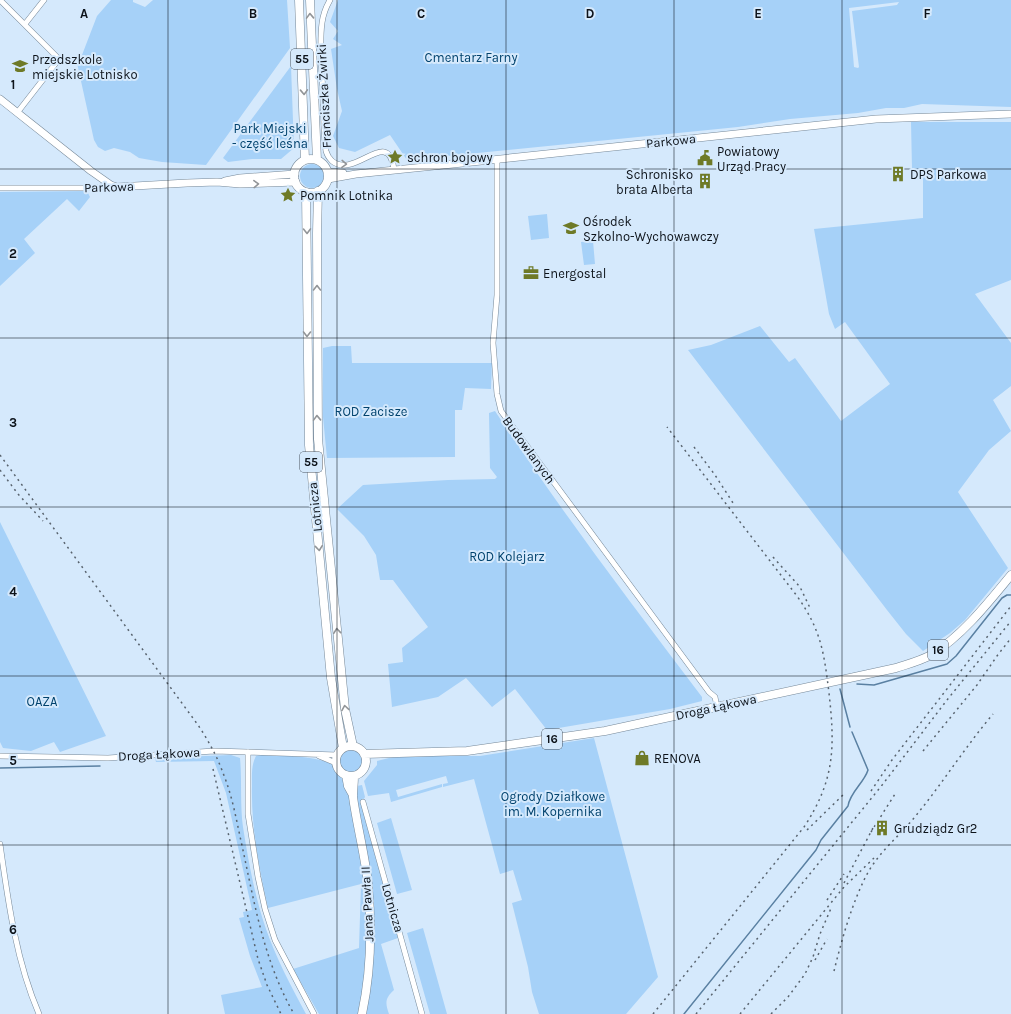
<svg xmlns="http://www.w3.org/2000/svg" width="1011" height="1014" font-family="Karla,sans-serif">
<style>
.green{fill:#a6d1f8;fill-rule:evenodd}
.lines{fill:none;stroke-linecap:round;stroke-linejoin:round}
.stream{stroke:#5a80a2;stroke-width:1.5}
.street-casing{stroke:#768898;stroke-width:6}
.secondary-casing{stroke:#768898;stroke-width:8}
.primary-casing{stroke:#768898;stroke-width:9}
.street{stroke:#fff;stroke-width:5}
.secondary{stroke:#fff;stroke-width:7}
.primary{stroke:#fff;stroke-width:8}
.rail{stroke:#58636e;stroke-width:1.5;stroke-dasharray:2 4;stroke-linecap:butt}
.oneway{stroke:#929598}
.grid{fill:none;stroke:#0d131a;stroke-width:1;stroke-opacity:0.55}
.labels{text-anchor:middle;dominant-baseline:central;stroke-width:4;stroke-linejoin:round;paint-order:stroke}
.shield{fill:#d5e9fc;stroke:#49535e;stroke-width:1}
.shield-label{font-size:12px;font-weight:bold;fill:#0d131a}
.park-label{font-size:13px;fill:#01426d;stroke:#d5e9fc}
.poi-label{font-size:13px;fill:#0d131a;stroke:#d5e9fc;text-anchor:start}
.street-label{font-size:13px;fill:#0d131a;stroke:#d5e9fc}
.grid-label{font-size:13px;text-anchor:middle;font-weight:bold;fill:#0d131a;stroke:#d5e9fc;stroke-width:4;stroke-linejoin:round;paint-order:stroke}
</style>
<rect width="100%" height="100%" fill="#d5e9fc"/>
<path class="green" d="M111,0H133V2L145,7L153,0H287L290,48L206,165L162,162L139,158L130,152L114,148L105,151L98,147L94,140L77,63L82,55L97,16Z
M338,0H1011V107L922,104L904,108H886L858,113L790,119L738,127L407,160L390,135L355,152L339,148L333,136L342,111L337,89L331,49L342,45L333,39L338,31L330,22ZM899,2L897,5L852,11L859,67L858,68L854,67L849,8Z
M291,66L294,148L281,159H252L228,162L223,158Z
M911,122H1011V280L975,294L1011,343V386L993,400L1011,431L989,450L958,492L1008,568L965,620L950,633L923,651L906,634L887,610L688,350L711,345L760,326L789,362L795,358L841,421L890,384L845,322L835,329L829,314L814,229L923,218V169H912Z
M300 176a12 12 0 1 1 24 0a12 12 0 1 1-24 0Z
M87,191L90,197L79,211L67,199L24,239L35,253L0,286V192Z
M547,214L549,238L531,240L528,216Z
M593,241L595,264L584,265L581,242Z
M332,346H351L352,363H492L491,389L465,388L462,410H455V457L327,458L323,417V348Z
M495,411C560,510 631,603 702,697V701L670,709L547,730L515,689L492,707L466,678L438,697L392,707L388,664L403,662L402,648L428,627L393,580H380L376,555L364,536L337,509L363,485L448,480L495,479L497,477L490,468L489,413Z
M0,522L106,736L60,752L54,742L31,751L3,748L0,742Z
M594,738L658,977L626,1014H539L532,992L528,967L512,903L522,900L513,870L500,874L474,779L443,787V784L448,783L446,776L396,790L398,797L442,784V787L391,802L389,793L368,796L364,781L377,765V761L393,757L450,755V756H480Z
M339 761a12 12 0 1 1 24 0a12 12 0 1 1-24 0Z
M231,755L240,758C242,780 240,806 243,827C248,859 255,898 266,929C276,958 291,986 306,1014H225L221,995L262,987L250,956L239,918L244,917L243,912L252,910L226,793L214,761L156,762L155,758Z
M262,755C281,756 314,755 331,764C338,768 343,780 346,788L362,785L365,797L362,802L366,822L398,938L381,944L394,990C385,998 385,1003 389,1014H319L293,969L359,948L361,884L268,908C259,868 251,827 252,786C252,776 251,765 256,756Z
M391,818L412,890L397,894L377,823Z
M423,928L447,1014H430L407,933Z"/>
<g class="lines">
<path class="stream" d="M857,684L874,685L947,664L956,656L1002,598L1007,595H1011
M840,689L850,727
M0,768L100,766
M684,1014L816,850L821,840L848,806C850,792 864,783 868,770L852,732"/>
<defs>
<path id="street" d="M0,0L59,59L17,113
M330,0C326,7 323,15 322,23C319,45 322,70 323,93C324,112 323,132 326,151C327,155 329,158 332,161C355,180 389,125 394,170
M25,24L44,0
M497,159V295L493,343L497,394L501,411L709,692L715,697L717,707
M0,188H94L111,185
M248,752V814L258,877L265,909L275,940L314,1014
M0,756L108,758L214,751L337,755
M319,756L336,763
M363,802L422,1014
M0,844C8,901 16,961 39,1014"/>
<path id="secondary" d="M0,99L91,171L111,185L117,187L187,183L217,182L240,184L296,182
M328,172L343,173
M328,179L356,174L434,166L876,119L1011,114
M225,181L240,178L295,174"/>
<path id="primary" d="M299,0L305,160
M310,0L317,160
M294 176a17 17 0 1 1 34 0a17 17 0 1 1-34 0Z
M318,191L317,233L318,439L345,709L353,746
M306,192L309,445L331,678L343,748
M336 761a15 15 0 1 1 30 0a15 15 0 1 1-30 0Z
M364,754L467,751L605,731L896,668C908,664 920,661 931,655C962,636 988,603 1011,575
M346,775L348,786L353,795
M354,776C354,783 353,790 353,797C357,826 365,855 368,884C372,927 371,972 362,1014"/>
</defs>
<use href="#street" class="street-casing"/>
<use href="#secondary" class="secondary-casing"/>
<use href="#primary" class="primary-casing"/>
<use href="#street" class="street"/>
<use href="#secondary" class="secondary"/>
<use href="#primary" class="primary"/>
<path class="rail" d="M694,447L715,475L735,506
M0,455L198,725C208,740 217,756 223,773C232,795 236,818 241,841C254,900 263,960 294,1014
M0,470L18,494L43,521
M773,557L800,587L811,610
M923,751L977,685L997,656L1011,638
M213,769L258,959L267,985L281,1014
M871,791L892,760L1011,606
M807,830L844,794
M871,832L895,794
M844,883L873,828
M827,900L844,874
M815,960L827,939
M834,971C842,939 851,906 866,876C879,851 901,835 918,813C944,781 966,746 993,714
M653,1014L804,827C835,780 835,747 829,693C824,652 821,630 797,596L667,427
M696,1014L883,784L947,700L1011,621
M740,1014L844,887L874,858
M771,1014L788,997L805,974L813,957L820,934L832,906"/>
</g>
<defs><path id="oneway-chevron" d="M-2-3.5L2.5 0L-2 3.5" fill="none" stroke-width="1.6" stroke-linecap="round" stroke-linejoin="round"/></defs>
<g class="oneway">
<use href="#oneway-chevron" transform="translate(310 16) rotate(-92)"/>
<use href="#oneway-chevron" transform="translate(304 92) rotate(88)"/>
<use href="#oneway-chevron" transform="translate(344 164) rotate(2)"/>
<use href="#oneway-chevron" transform="translate(256 184) rotate(-2)"/>
<use href="#oneway-chevron" transform="translate(307 231) rotate(89)"/>
<use href="#oneway-chevron" transform="translate(317 288) rotate(-90)"/>
<use href="#oneway-chevron" transform="translate(307 334) rotate(90)"/>
<use href="#oneway-chevron" transform="translate(317 418) rotate(-92)"/>
<use href="#oneway-chevron" transform="translate(319 548) rotate(84)"/>
<use href="#oneway-chevron" transform="translate(337 631) rotate(-96)"/>
<use href="#oneway-chevron" transform="translate(345 708) rotate(-99)"/>
</g>
<path class="grid" d="M168,0V1014M337,0V1014M506,0V1014M674,0V1014M842,0V1014M0,169H1011M0,338H1011M0,507H1011M0,676H1011M0,845H1011"/>
<defs>
<symbol id="school-bare" viewBox="-9 -9 18 18"><path d="M0-5L7-2L0 1L-7-2ZM-4 1L0 2.5L4 1V4Q0 6-4 4Z" fill="#6e7a27" stroke="#d5e9fc" stroke-width="2.5" paint-order="stroke"/></symbol>
<symbol id="sight-bare" viewBox="-9 -9 18 18"><path d="M0-6L1.8-2.2L6-1.7L2.9 1.2L3.7 5.4L0 3.3L-3.7 5.4L-2.9 1.2L-6-1.7L-1.8-2.2Z" fill="#6e7a27" stroke="#d5e9fc" stroke-width="2.5" paint-order="stroke"/></symbol>
<symbol id="civic-bare" viewBox="-9 -9 18 18"><path d="M-.6-6.5H3V-4.5H.6V-3L4-1V1h2V6H-6V1h2V-1L-.6-3ZM-1.2 2.5V6h2.4V2.5Z" fill="#6e7a27" stroke="#d5e9fc" stroke-width="2.5" paint-order="stroke"/></symbol>
<symbol id="building-bare" viewBox="-9 -9 18 18"><path d="M-4-6H4V6H1V3H-1V6H-4ZM-2.5-4.3h1.7v1.8h-1.7ZM.8-4.3h1.7v1.8H.8ZM-2.5-1h1.7V.8h-1.7ZM.8-1h1.7V.8H.8Z" fill="#6e7a27" stroke="#d5e9fc" stroke-width="2.5" paint-order="stroke"/></symbol>
<symbol id="office-bare" viewBox="-9 -9 18 18"><path d="M-6-3h4V-5.5h4V-3h4V5H-6ZM-1-4.5V-3h2v-1.5ZM-6 0V1H6V0Z" fill="#6e7a27" stroke="#d5e9fc" stroke-width="2.5" paint-order="stroke"/></symbol>
<symbol id="shop-bare" viewBox="-9 -9 18 18"><path d="M-5-2.5h2.3a2.7 3.5 0 0 1 5.4 0H5L5.5 6h-11ZM-1.5-2.5h3a1.5 2.3 0 0 0-3 0Z" fill="#6e7a27" stroke="#d5e9fc" stroke-width="2.5" paint-order="stroke"/></symbol>
</defs>
<g fill-rule="evenodd">
<use href="#school-bare" x="9" y="55" width="22" height="22"/>
<use href="#sight-bare" x="384" y="146" width="22" height="22"/>
<use href="#civic-bare" x="694" y="147" width="22" height="22"/>
<use href="#building-bare" x="887" y="163" width="22" height="22"/>
<use href="#building-bare" x="694" y="170" width="22" height="22"/>
<use href="#sight-bare" x="277" y="184" width="22" height="22"/>
<use href="#school-bare" x="560" y="217" width="22" height="22"/>
<use href="#office-bare" x="520" y="262" width="22" height="22"/>
<use href="#shop-bare" x="631" y="747" width="22" height="22"/>
<use href="#building-bare" x="871" y="817" width="22" height="22"/>
</g>
<g class="labels">
<g class="shield">
<rect x="291" y="49" width="22" height="20" rx="3"/>
<rect x="300" y="452" width="22" height="20" rx="3"/>
<rect x="928" y="640" width="20" height="20" rx="3"/>
<rect x="542" y="729" width="20" height="20" rx="3"/>
</g>
<g class="shield-label">
<text x="302" y="59">55</text>
<text x="311" y="462">55</text>
<text x="938" y="650">16</text>
<text x="552" y="739">16</text>
</g>
<g class="park-label">
<text x="471" y="57">Cmentarz Farny</text>
<text x="270" y="128">Park Miejski<tspan x="270" dy="15">- część leśna</tspan></text>
<text x="371" y="411">ROD Zacisze</text>
<text x="507" y="556">ROD Kolejarz</text>
<text x="42" y="701">OAZA</text>
<text x="553" y="796">Ogrody Działkowe<tspan x="553" dy="15">im. M. Kopernika</tspan></text>
</g>
<g class="poi-label">
<text x="32" y="59">Przedszkole<tspan x="32" dy="15">miejskie Lotnisko</tspan></text>
<text x="717" y="151">Powiatowy<tspan x="717" dy="15">Urząd Pracy</tspan></text>
<text x="407" y="157">schron bojowy</text>
<text x="693" y="174" text-anchor="end">Schronisko<tspan x="693" dy="15">brata Alberta</tspan></text>
<text x="910" y="174">DPS Parkowa</text>
<text x="300" y="195">Pomnik Lotnika</text>
<text x="583" y="221">Ośrodek<tspan x="583" dy="15">Szkolno-Wychowawczy</tspan></text>
<text x="543" y="273">Energostal</text>
<text x="654" y="758">RENOVA</text>
<text x="894" y="828">Grudziądz Gr2</text>
</g>
<g class="street-label">
<text transform="translate(324 96) rotate(-93)">Franciszka Żwirki</text>
<text transform="translate(671 141) rotate(-6)">Parkowa</text>
<text transform="translate(109 187) rotate(-2)">Parkowa</text>
<text transform="translate(529 450) rotate(54)">Budowlanych</text>
<text transform="translate(315 507) rotate(-96)">Lotnicza</text>
<text transform="translate(716 707) rotate(-12)">Droga Łąkowa</text>
<text transform="translate(159 754) rotate(-3)">Droga Łąkowa</text>
<text transform="translate(367 904) rotate(-93)">Jana Pawła II</text>
<text transform="translate(393 908) rotate(74)">Lotnicza</text>
</g>
</g>
<g class="grid-label">
<text x="84" y="18">A</text>
<text x="253" y="18">B</text>
<text x="421" y="18">C</text>
<text x="590" y="18">D</text>
<text x="758" y="18">E</text>
<text x="927" y="18">F</text>
<text x="13" y="89">1</text>
<text x="13" y="258">2</text>
<text x="13" y="427">3</text>
<text x="13" y="596">4</text>
<text x="13" y="765">5</text>
<text x="13" y="934">6</text>
</g>
</svg>
